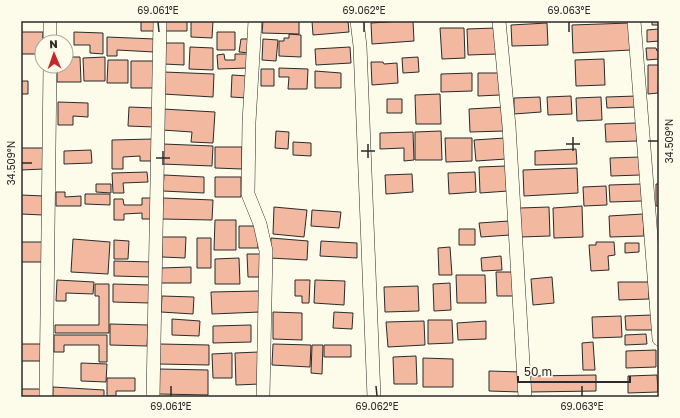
<svg xmlns="http://www.w3.org/2000/svg" width="680" height="418" font-family="'Golos Text',sans-serif">
<style>
.building{fill:#f2b8a0;stroke:#2b2b2b}
.lines{fill:none;stroke-linecap:round;stroke-linejoin:round}
.minor-casing{stroke:#2b2b2b;stroke-width:14}
.minor{stroke:#fdfbea;stroke-width:13}
.ticks{fill:none;stroke:#2b2b2b;stroke-width:1.5}
.neatline{fill:none;stroke:#2b2b2b;stroke-width:1.5}
.ticks-label{font-size:10px;text-anchor:middle;fill:#2b2b2b}
</style>
<rect width="100%" height="100%" fill="#fdfbea"/>
<path class="building" d="M141,21H154L155,31H141Z
M166,21H187V31H165Z
M191,21H213L212,38L191,37Z
M263,21H299V34L262,33Z
M312,21H348L349,32L313,35Z
M402,21H413L414,41L372,44L371,23Z
M652,21H659V25H652Z
M547,23L548,45L512,46L511,25Z
M630,23L631,50L573,53L572,25Z
M440,28H464L465,58L442,59Z
M495,28L497,54L468,55L467,29Z
M659,29V41L647,42V30Z
M21,32H43L42,54H21Z
M74,32L103,33V54L90,53V45H74Z
M217,32H235V50H217Z
M289,34L301,35V57L279,56V41H284V38H289Z
M107,37L155,39L154,52L117,50V56H107Z
M241,39H251L250,53L239,52Z
M263,39L278,40L276,61L262,60Z
M165,43H184V65L164,64Z
M190,47L213,48V70L189,69Z
M350,47L351,63L316,65L315,49Z
M646,48H656L657,51H659V59L647,60Z
M224,54L225,60H235V54H249V68L218,69L217,55Z
M66,57H80L81,82H57V66H66Z
M105,57V81H84L83,58Z
M418,57L419,72L403,73L402,58Z
M604,59L605,85L576,86L575,60Z
M108,60H128V83H107Z
M131,61H155V88H131Z
M371,62H383L384,64L397,63L398,83L372,85Z
M648,65H659L658,93L648,94Z
M279,68L308,69L307,89H288L289,77H279Z
M261,69H274V86H261Z
M315,71L341,73V88H315Z
M164,72L214,74L213,97L163,94Z
M472,73V91L441,92V74Z
M478,73H499L500,95L478,96Z
M232,75L248,76V98L231,97Z
M21,81H28V94H21Z
M440,94L441,124H416L415,95Z
M571,96L572,114L548,115L547,97Z
M637,96V107L607,108L606,97Z
M540,97L541,112L514,114V98Z
M601,97L602,120L577,121L576,98Z
M387,99H402V113H387Z
M58,102L88,103V117L73,116V125H58Z
M129,107L154,108V127L128,126Z
M504,107L505,131L470,132L469,109Z
M163,109L215,112L213,143L191,142L192,132L162,130Z
M636,123L637,141L606,142L605,124Z
M276,131L289,132L288,149L275,148Z
M441,131L442,160H415V132Z
M413,132L414,160L404,161V148L380,149V133Z
M445,138H472V161L446,162Z
M505,138L506,159L476,161L474,140Z
M154,139V161H140V156L123,157V169H112V140Z
M293,142L311,143V156L293,155Z
M163,144L213,146L212,166L162,164Z
M215,147H242V169L215,168Z
M21,148H44V169L21,170Z
M576,149L577,164L535,165V151Z
M91,150L92,163L64,164V151Z
M640,157V175L611,176L610,158Z
M506,166L508,191L480,193L479,167Z
M577,168L578,193L524,196L523,170Z
M147,172L148,182L123,183L124,193H113L112,173Z
M475,172L476,192L449,194L448,173Z
M412,174L413,192L386,194L385,175Z
M164,175L204,177V193L163,191Z
M215,177H241V197H215Z
M96,184H111V193L96,192Z
M641,184L642,201L610,202L609,185Z
M656,184H659V206H656Z
M606,186L607,205L584,206L583,187Z
M56,192H65V197L81,196V206H56Z
M85,194H110V205L85,204Z
M21,195L44,196L43,215L21,214Z
M142,198H153V219H142V213L124,214V220H114V199H123L124,205H142Z
M163,198L213,200L212,220L162,219Z
M582,206L583,237L554,238L553,208Z
M274,207L307,210L304,237L273,234Z
M549,207L550,236L521,237L520,208Z
M312,210L341,212L339,228L311,226Z
M643,214L644,236L610,237L609,216Z
M215,220H236V250H214Z
M509,221L510,235L481,237L479,223Z
M239,226H258V248H239Z
M459,229H475V245H459Z
M162,237H186L185,258L162,257Z
M197,238H211V268H197Z
M271,238L308,241L307,260L270,258Z
M73,239L110,242L108,274L71,272Z
M114,240L129,241L128,259H114Z
M321,241L357,243V258L320,256Z
M21,242H43V262H21Z
M596,242H614L615,255L608,256L609,270L591,271L589,245H596Z
M625,243H639V252L625,253Z
M450,247L452,275H439L438,248Z
M247,254H262V277H248Z
M501,256L502,270L482,271L481,258Z
M239,258L240,284H215V259Z
M114,261L153,262L152,277L114,276Z
M191,267V283H161V268Z
M496,272H513L514,296H497Z
M456,275H485L486,303H457Z
M552,277L554,303L533,305L531,279Z
M57,280L94,282L93,294L66,293V301H56Z
M295,280H310L309,303H302V296H295Z
M315,280L345,281L344,305L314,303Z
M618,282H649V299L619,300Z
M450,283L451,310L434,311L433,284Z
M95,284H109V333H55V325H99V296H95Z
M113,284L150,285V303L113,302Z
M418,286L419,311L385,312L384,287Z
M260,291V312L212,314L211,292Z
M162,296L194,297L193,314L161,312Z
M273,312L302,313V340L273,339Z
M334,312L353,313L352,329L333,328Z
M652,315L653,330H626L625,316Z
M621,316L622,337L593,338L592,317Z
M172,319L200,321L199,336L172,335Z
M428,320H452L453,343L428,344Z
M424,321L425,345L388,347L386,322Z
M486,321V339L458,340L457,323Z
M110,324L148,325L147,346L110,345Z
M251,325V342L213,343V326Z
M646,334L647,344L625,345V335Z
M54,335H107V362H99V345H64V352H54Z
M593,342L595,370H583L582,343Z
M21,344H41V361H21Z
M160,344L209,345V365L159,364Z
M273,344L311,345L310,367L272,365Z
M312,345H323L322,374L311,373Z
M324,345H351V357H324Z
M656,350V367L626,368V351Z
M259,352L260,384L236,385L235,353Z
M232,353V378H213L212,354Z
M416,356L417,384H394L393,357Z
M423,358L453,359V387H423Z
M81,363L107,364L106,382L81,381Z
M159,369L208,370V395L159,394Z
M489,371L521,372V392L489,391Z
M596,375V391L530,392V376Z
M657,375L658,392L628,393V376Z
M107,378H135V391H116V396H107Z
M53,387L104,390V397H53Z
M21,389H40V397H21Z"/>
<g class="lines">
<defs>
<path id="minor" d="M50,21V42
M255,21L249,122L248,194L260,224L266,251L263,397
M357,21L360,46L374,397
M499,21L509,126L525,397
M634,21L659,339
M46,397L50,66
M153,397L160,21"/>
</defs>
<use href="#minor" class="minor-casing"/>
<use href="#minor" class="minor"/>
</g>
<path class="ticks" d="M158,22L159,32M364,22V32M569,22V32M573,137V151M648,141H658M368,144V158M566,144H580M163,151V165M361,151H375M156,158H170M22,163H32M171,386V396M376,386L377,396M582,386V396"/>
<rect width="680" height="418" fill="none" stroke="#fdfbea" stroke-width="44"/>
<g transform="translate(54 54) rotate(358)"><circle r="19" fill="#fdfbea" stroke="#a9a89e"/>
<path d="M0-3L7 15L0 10L-7 15Z" fill="#c62828"/>
<text y="-6" font-size="11" font-weight="bold" text-anchor="middle" fill="#2b2b2b">N</text>
</g>
<path d="M518 376v6h112v-6" fill="none" stroke="#2b2b2b" stroke-width="2"/>
<text x="524" y="376" font-size="12" fill="#2b2b2b" stroke="#fdfbea" stroke-width="3" paint-order="stroke">50 m</text>
<rect x="22" y="22" width="636" height="374" class="neatline"/>
<g class="ticks-label">
<text x="158" y="14">69.061°E</text>
<text x="364" y="14">69.062°E</text>
<text x="569" y="14">69.063°E</text>
<text transform="translate(669 141) rotate(-90)" y="4">34.509°N</text>
<text transform="translate(11 163) rotate(-90)" y="4">34.509°N</text>
<text x="171" y="410">69.061°E</text>
<text x="377" y="410">69.062°E</text>
<text x="582" y="410">69.063°E</text>
</g>
</svg>
